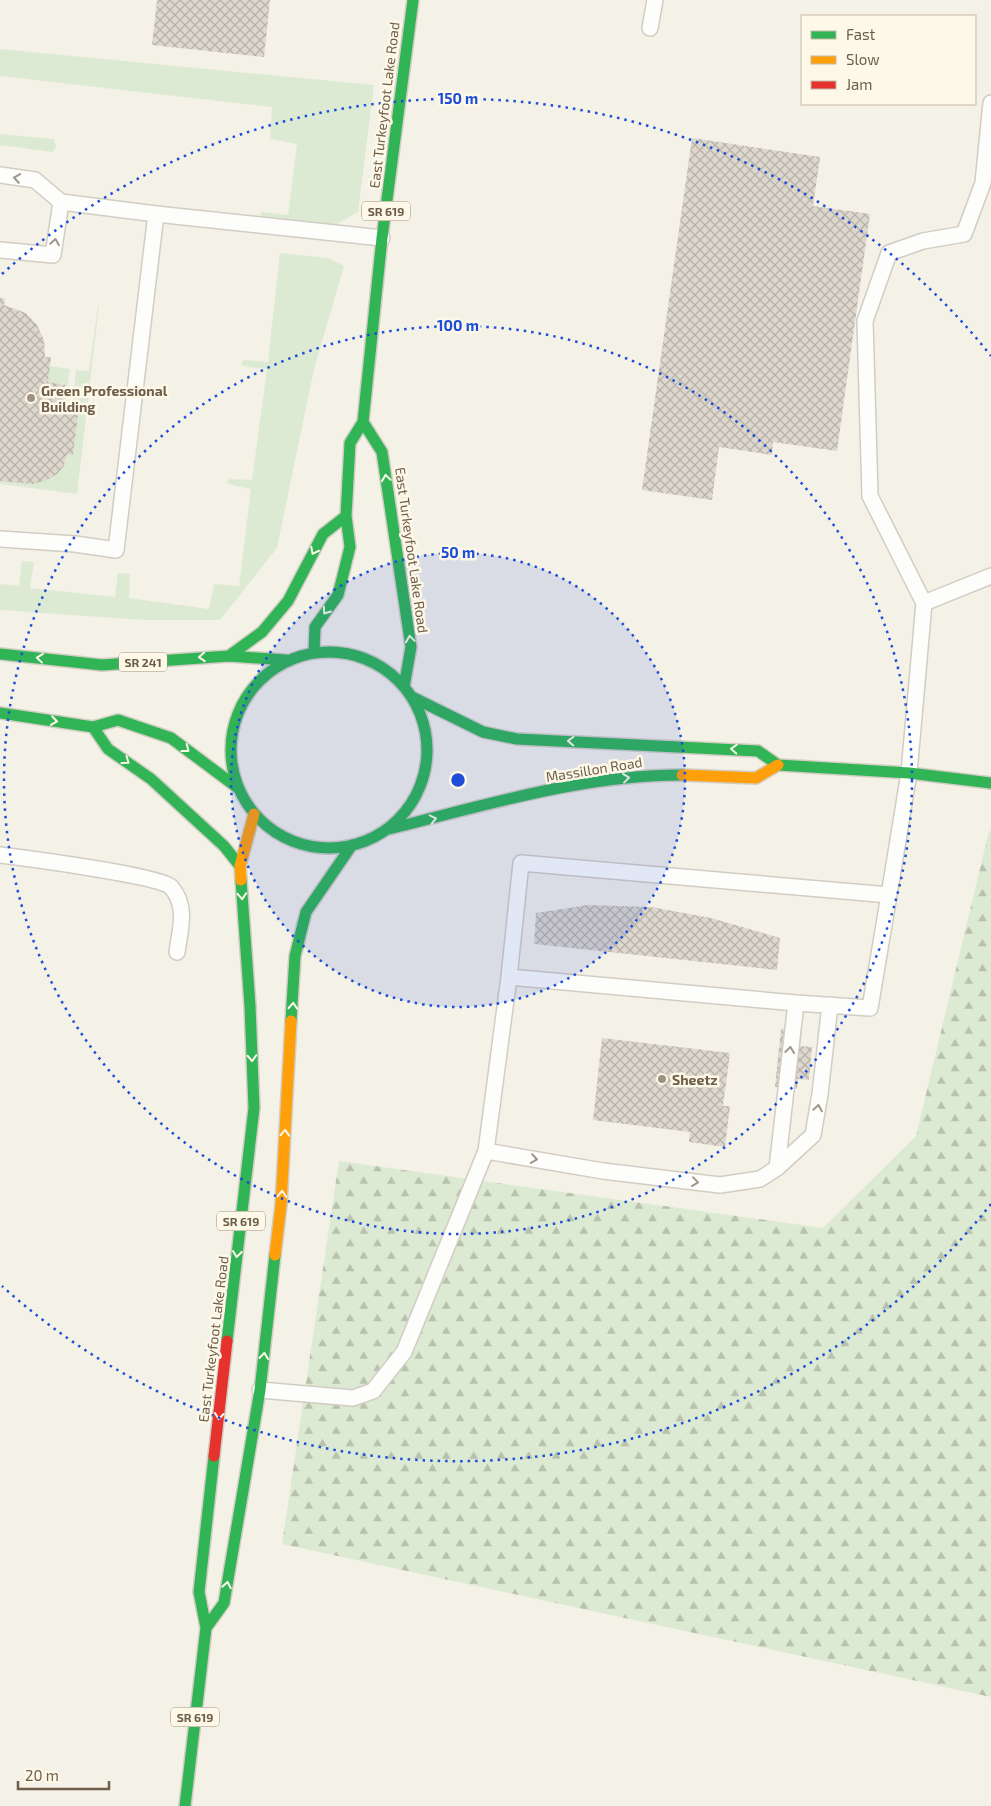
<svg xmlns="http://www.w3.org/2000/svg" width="991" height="1806" font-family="'Exo 2',sans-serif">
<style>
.green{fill:#ddead3}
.forest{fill:url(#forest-firs)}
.building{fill:url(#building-cross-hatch)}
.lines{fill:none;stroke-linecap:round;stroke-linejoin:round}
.lane-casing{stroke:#d2cdc3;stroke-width:18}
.fast-casing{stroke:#d3cec4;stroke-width:14}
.slow-casing{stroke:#d3cec4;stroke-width:14}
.jam-casing{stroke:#d3cec4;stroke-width:14}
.lane{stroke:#fdfdfb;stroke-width:15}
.fast{stroke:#30b455;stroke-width:11}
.slow{stroke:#ff9f0a;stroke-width:11}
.jam{stroke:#e5322d;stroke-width:11}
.oneway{stroke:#a09689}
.oneway2{stroke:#fdf8e7}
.ring{fill:none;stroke:#1d4ed8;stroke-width:2.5;stroke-dasharray:2.5 5}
.poi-dot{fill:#9d9182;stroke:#fdf8e7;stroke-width:2}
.labels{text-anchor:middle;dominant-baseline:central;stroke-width:5;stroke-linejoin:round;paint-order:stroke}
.shield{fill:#fdf8e7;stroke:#998c7a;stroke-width:1}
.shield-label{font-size:12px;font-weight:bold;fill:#6e5e4b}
.street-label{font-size:14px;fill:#6e5e4b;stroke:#fdf8e7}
.poi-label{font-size:14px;font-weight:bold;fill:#6e5e4b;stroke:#fdf8e7;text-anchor:start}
.centre{fill:#1d4ed8;stroke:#fdf8e7;stroke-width:2.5}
.ring-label{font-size:15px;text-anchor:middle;font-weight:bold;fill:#1d4ed8;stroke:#fdf8e7;stroke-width:5;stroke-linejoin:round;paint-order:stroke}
</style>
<defs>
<pattern id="forest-firs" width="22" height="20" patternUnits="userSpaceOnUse" patternTransform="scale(1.25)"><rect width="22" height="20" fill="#ddead3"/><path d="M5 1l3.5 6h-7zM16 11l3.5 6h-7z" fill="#b7c1ad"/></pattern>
<pattern id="building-cross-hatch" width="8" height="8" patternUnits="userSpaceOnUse" patternTransform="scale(1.25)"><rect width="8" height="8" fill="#ddd7cd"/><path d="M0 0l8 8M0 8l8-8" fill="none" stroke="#b7b2a8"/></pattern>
</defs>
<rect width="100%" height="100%" fill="#f4f1e7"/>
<path class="green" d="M0,49L374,85L358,212L335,225L262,217L260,215L262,212L288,215L297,144L270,139L272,107L0,76Z
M0,134L54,139L56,146L55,149L52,152L0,145Z
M280,253L328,258L344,266L314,369L277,548L220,620H144L0,610V584L19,586L22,561L34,562L30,588L115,597L118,573L130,574L129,598L209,609L214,584L239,586L251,489L228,484L227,481L230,479L252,480L267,369L243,366L241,364L244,360L268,362Z
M98,306H99L77,494L0,484V481C24,480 64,488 67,454L73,455L78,415L61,412L65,385L48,382L49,366L70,369L65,408L72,409L76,370L89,371Z"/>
<path class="forest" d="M989,831H991V1697L282,1544L339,1161L823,1228L916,1136Z"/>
<path class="building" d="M157,0H270L264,57L152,45Z
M692,138L820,157L813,206L870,214L837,451L773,442L772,455L719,447L712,500L642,490Z
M0,298L5,299L4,305L26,313L37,325L44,340L45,357H51L48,382L65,385L61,412L78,415L73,455L67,454L64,466L57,474L47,480L33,484L0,481Z
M588,905L651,907L711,918L780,938L777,970L534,944L536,913Z
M781,1029L802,1031L800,1046L812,1047L809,1080L798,1079L797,1089L775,1087Z
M602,1038L730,1053L723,1106H730L725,1147L689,1142L690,1132L593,1120Z"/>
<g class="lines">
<defs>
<path id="lane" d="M650,28L655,0
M0,175L35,180L61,202L156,214
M0,250L53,255L61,202
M0,539L75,544L116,550L156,214L382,238
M924,603L991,576
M0,855C24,858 162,876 171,887C188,906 180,930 177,952
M509,977L796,1003L870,1008L889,895
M486,1151L603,1171L720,1185L760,1179L777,1168L813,1135L820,1094L830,1005
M777,1168L796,1003
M260,1390L353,1398L373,1391L404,1352L486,1151L509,977L521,863L889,895L909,773L924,603L870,496L865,321L889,253L923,241L964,234L983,183L991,103"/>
<path id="fast" d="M363,422L382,452L411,647L404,687
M231 750a98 98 0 1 1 196 0a98 98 0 1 1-196 0Z
M314,652L315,627L338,595L350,547L346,516L350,443L363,422L382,238L413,0
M0,654L102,665L229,656L286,660
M229,656L262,632L288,601L323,534L346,516
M412,697L483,732L517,739L758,751L778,765L909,773L991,783
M0,713L93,727L118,720L171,738L238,788
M93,727L108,749L151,779L224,846L240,866
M385,830C483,806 581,775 682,775
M291,1021L295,956L306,912L352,845
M227,1341L254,1108L250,1006L241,880
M206,1628L224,1603L260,1390L275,1255
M185,1806L206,1628L199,1592L214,1456"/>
<path id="slow" d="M682,775L756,778L778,765
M241,880L240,866L254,814
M275,1255L281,1205L291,1021"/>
<path id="jam" d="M214,1456L227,1341"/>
</defs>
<use href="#lane" class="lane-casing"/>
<use href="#fast" class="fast-casing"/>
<use href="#slow" class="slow-casing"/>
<use href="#jam" class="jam-casing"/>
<use href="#lane" class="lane"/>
<use href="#fast" class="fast"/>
<use href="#slow" class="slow"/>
<use href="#jam" class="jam"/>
</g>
<defs><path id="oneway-chevron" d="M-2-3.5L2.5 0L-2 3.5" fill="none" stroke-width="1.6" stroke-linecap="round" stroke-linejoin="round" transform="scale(1.25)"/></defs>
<g class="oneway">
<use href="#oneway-chevron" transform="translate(17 178) rotate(-171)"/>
<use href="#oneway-chevron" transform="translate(55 242) rotate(-81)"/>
<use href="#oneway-chevron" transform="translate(790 1050) rotate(-83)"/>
<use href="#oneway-chevron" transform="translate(818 1108) rotate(-80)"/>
<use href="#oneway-chevron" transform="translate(534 1159) rotate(9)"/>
<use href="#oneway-chevron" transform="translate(695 1182) rotate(7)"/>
</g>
<g class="oneway2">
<use href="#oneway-chevron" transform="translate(386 478) rotate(-98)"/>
<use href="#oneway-chevron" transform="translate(314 551) rotate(117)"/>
<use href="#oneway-chevron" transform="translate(326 611) rotate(125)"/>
<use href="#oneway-chevron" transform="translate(410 639) rotate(-98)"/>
<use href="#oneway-chevron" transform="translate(202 657) rotate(176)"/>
<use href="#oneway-chevron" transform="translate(40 658) rotate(-174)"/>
<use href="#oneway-chevron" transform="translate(54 721) rotate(8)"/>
<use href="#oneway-chevron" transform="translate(571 741) rotate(-178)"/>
<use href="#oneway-chevron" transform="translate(186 749) rotate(37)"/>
<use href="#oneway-chevron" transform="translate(734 749) rotate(-177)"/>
<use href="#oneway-chevron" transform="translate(126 761) rotate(36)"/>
<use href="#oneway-chevron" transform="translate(626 778) rotate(-7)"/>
<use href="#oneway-chevron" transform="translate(433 819) rotate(-13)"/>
<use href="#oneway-chevron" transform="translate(242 896) rotate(86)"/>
<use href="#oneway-chevron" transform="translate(293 1006) rotate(-87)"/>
<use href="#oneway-chevron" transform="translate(252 1058) rotate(87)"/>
<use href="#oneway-chevron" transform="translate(285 1133) rotate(-87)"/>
<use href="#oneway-chevron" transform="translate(282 1194) rotate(-87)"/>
<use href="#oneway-chevron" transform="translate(237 1254) rotate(97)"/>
<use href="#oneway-chevron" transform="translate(264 1356) rotate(-84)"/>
<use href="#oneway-chevron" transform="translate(219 1416) rotate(97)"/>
<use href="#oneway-chevron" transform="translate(227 1585) rotate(-80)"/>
</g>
<circle cx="458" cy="780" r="227" fill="#1d4ed8" fill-opacity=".12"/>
<g class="ring">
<circle cx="458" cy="780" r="227"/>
<circle cx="458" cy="780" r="454"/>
<path d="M991 1204A681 681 0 0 1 2 1286M2 274A681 681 0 0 1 991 356"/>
</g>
<g class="poi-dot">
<circle cx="31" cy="398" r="5"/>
<circle cx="662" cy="1079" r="5"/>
</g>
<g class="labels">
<g class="shield">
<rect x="362" y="201.5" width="48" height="19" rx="4"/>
<rect x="119" y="652.5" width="48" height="19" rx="4"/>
<rect x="217" y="1211.5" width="48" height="19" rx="4"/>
<rect x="171" y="1707.5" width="48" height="19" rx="4"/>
</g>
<g class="shield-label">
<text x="386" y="211">SR 619</text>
<text x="143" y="662">SR 241</text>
<text x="241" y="1221">SR 619</text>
<text x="195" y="1717">SR 619</text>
</g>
<g class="street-label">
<text transform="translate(384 105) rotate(-83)">East Turkeyfoot Lake Road</text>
<text transform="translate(412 550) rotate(82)">East Turkeyfoot Lake Road</text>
<text transform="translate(594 769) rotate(-9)">Massillon Road</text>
<text transform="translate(213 1339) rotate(-83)">East Turkeyfoot Lake Road</text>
</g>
<g class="poi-label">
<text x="41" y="390">Green Professional<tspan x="41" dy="16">Building</tspan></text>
<text x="672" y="1079">Sheetz</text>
</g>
</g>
<circle cx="458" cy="780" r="8" class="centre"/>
<g class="ring-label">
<text x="458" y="104">150 m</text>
<text x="458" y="331">100 m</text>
<text x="458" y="558">50 m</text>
</g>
<rect x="801" y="15" width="175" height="90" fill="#fdf8e7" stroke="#c4baa9"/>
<rect x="811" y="31" width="25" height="8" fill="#30b455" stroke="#c4baa9"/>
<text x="846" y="40" font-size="15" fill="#6e5e4b">Fast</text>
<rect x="811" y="56" width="25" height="8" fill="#ff9f0a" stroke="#c4baa9"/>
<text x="846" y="65" font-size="15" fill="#6e5e4b">Slow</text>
<rect x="811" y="81" width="25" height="8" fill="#e5322d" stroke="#c4baa9"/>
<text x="846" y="90" font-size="15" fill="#6e5e4b">Jam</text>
<path d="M18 1781v8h91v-8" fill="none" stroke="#6e5e4b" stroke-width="2.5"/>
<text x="25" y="1781" font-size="15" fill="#6e5e4b" stroke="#fdf8e7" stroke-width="4" paint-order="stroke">20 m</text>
</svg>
